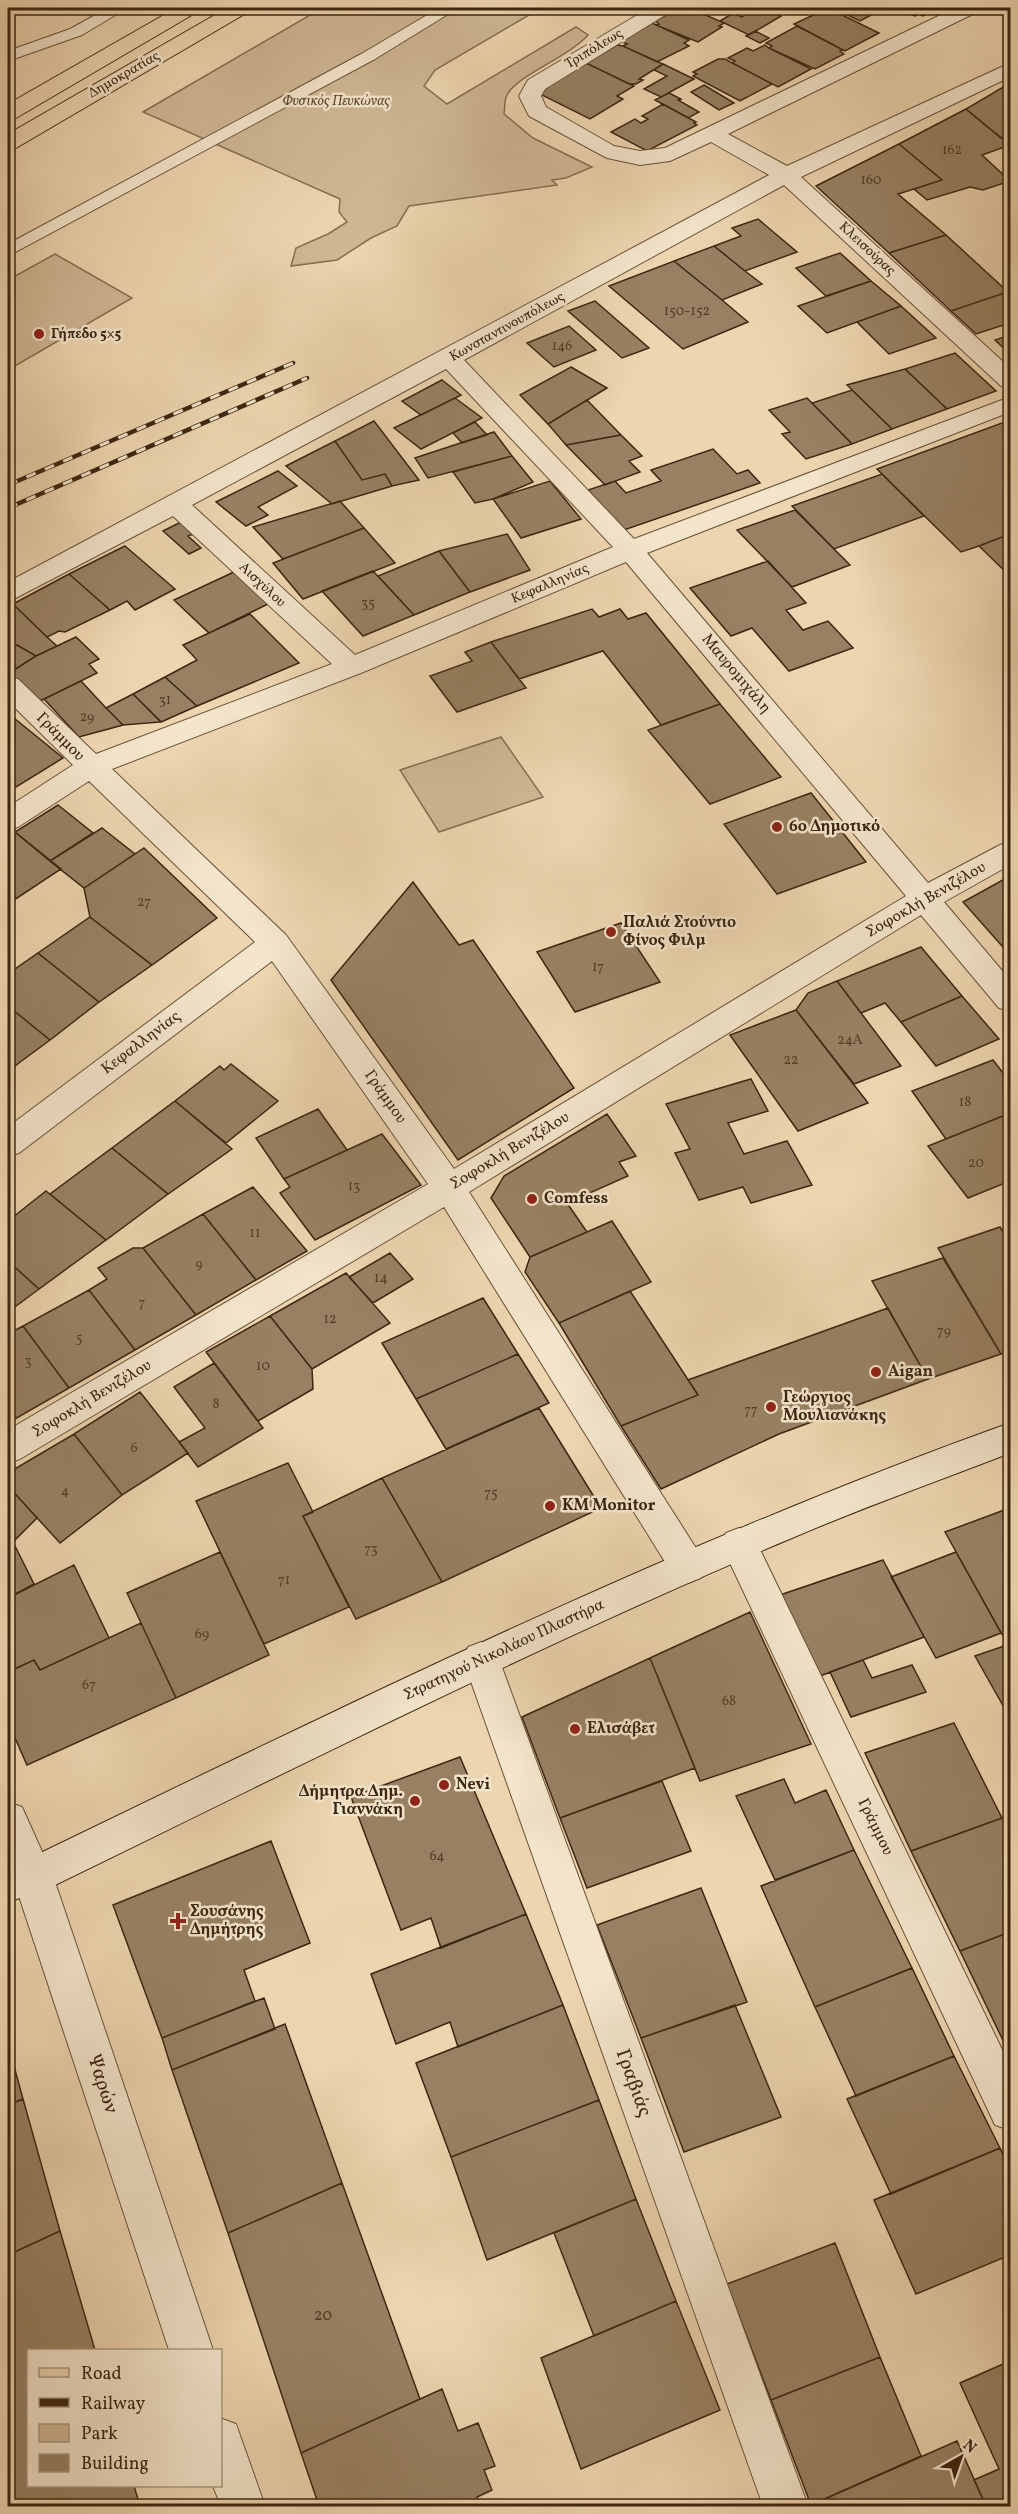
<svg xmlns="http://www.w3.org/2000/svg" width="1018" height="2514" font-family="Vollkorn,serif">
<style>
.green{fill:#cfb794;stroke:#866e52;stroke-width:1.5}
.building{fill:#988163;stroke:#3c2611;stroke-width:1.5}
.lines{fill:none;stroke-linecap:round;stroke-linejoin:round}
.lane-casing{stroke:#685238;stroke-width:2}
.street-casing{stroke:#685238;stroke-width:2}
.secondary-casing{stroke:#3c2611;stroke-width:2}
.primary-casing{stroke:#3c2611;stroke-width:2}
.lane{fill:#f3e4cb;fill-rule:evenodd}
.street{fill:#f3e4cb;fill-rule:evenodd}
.secondary{fill:#f3e4cb;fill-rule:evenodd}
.primary{fill:#edd5af;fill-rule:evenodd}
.rail-casing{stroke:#3c2611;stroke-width:4.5}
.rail{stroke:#f3e4cb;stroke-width:3;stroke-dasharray:10;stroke-linecap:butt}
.poi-dot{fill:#8f2418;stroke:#f3e4cb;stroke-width:2}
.labels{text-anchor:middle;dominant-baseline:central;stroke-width:5;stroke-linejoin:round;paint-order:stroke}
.far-street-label{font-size:14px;fill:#3c2611;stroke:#f3e4cb}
.far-park-label{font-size:14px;font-style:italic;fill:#614a32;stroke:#f3e4cb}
.number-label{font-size:14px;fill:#533d26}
.far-poi-label{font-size:14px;font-weight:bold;fill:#3c2611;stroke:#f3e4cb;text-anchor:start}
.street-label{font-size:16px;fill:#3c2611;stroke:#f3e4cb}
.poi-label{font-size:16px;font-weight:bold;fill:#3c2611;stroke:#f3e4cb;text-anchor:start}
.near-number-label{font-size:16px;fill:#533d26}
.near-street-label{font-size:20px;fill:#3c2611;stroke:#f3e4cb}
</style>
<rect width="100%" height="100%" fill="#edd5af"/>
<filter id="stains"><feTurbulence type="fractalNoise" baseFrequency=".00333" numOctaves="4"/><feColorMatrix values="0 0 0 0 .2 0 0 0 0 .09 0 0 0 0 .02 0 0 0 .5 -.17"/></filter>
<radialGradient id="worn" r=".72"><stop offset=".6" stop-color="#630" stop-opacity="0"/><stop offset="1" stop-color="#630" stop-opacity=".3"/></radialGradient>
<path class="green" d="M322,8H541L435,70L424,86L447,104L576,27L588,35C569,57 517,75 507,95C504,100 505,109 504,114L533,138L592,167L566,178L552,180L557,185L409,206L397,226L371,238L337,260L291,266L296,248L328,234L347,222L339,212L340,199L143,112Z
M55,254L132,298L8,370V280Z
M501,737L543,797L439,832L400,770Z"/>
<path class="building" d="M679,8H690L724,23L719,26L722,27L698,42L656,25L659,24L655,21Z
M727,8H762L781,16L749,35L720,21L733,13L742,17L745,15Z
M828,8L879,33L845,51L794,24Z
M833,8H860L873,14L860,21Z
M896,8H938L923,16L919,14L915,16Z
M652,23L689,40L684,43L689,46L657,62L623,46L627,44L621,41Z
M797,26L843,50L840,51L844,54L815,69L769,48L772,46L766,43Z
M755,31L769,38L760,43L746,36Z
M617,45L623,46L663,64L639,79L643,80L636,84H629L586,63Z
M765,45L769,48L811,69L778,87L732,63L735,61L728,58L747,48L753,51Z
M718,59H725L772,84L740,101L693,76L697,74L693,72Z
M586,63L634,86L617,96L623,99L590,119L536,92Z
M663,64L694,79L661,97L644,89L667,76L654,70Z
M1010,83V132L1001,138L966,109Z
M704,85L734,103L719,110L691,92Z
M669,93L681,99L678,100L699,112L688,118L655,100Z
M663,104L696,122L694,123L697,125L647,151L611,132L635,119L641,123L648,119L642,116Z
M966,109L1010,145L982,155L1010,181L983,190L970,187L927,200L914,189L942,180L899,144Z
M899,144L942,180L898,194L946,235L889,253L816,186Z
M758,219L797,252L745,271L714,246L741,236L732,228Z
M946,235L1008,292L951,311L889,253Z
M714,246L745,271L762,284L722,300L674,261Z
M840,253L871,281L826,296L796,268Z
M674,261L722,300L748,322L683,349L609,286Z
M871,281L901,306L827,333L798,306Z
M1010,291V323L976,334L951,311Z
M595,301L649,348L622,358L568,311Z
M901,306L936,338L889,354L857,322Z
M569,326L596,350L554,367L527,343Z
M1010,335V354L995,340Z
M955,353L996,391L947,409L905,369Z
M571,367L607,388L548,424L520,395Z
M905,369L947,409L892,429L847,385Z
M442,380L461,395L421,415L402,401Z
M852,390L892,429L852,444L812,403Z
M455,398L482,418L421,449L394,428Z
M807,398L812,403L852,444L806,459L782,434L790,432L769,410Z
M587,400L621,435L566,445L548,424Z
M1010,420V534L979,546L961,552L877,469Z
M374,421L419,480L392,486L385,474L362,480L335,441Z
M475,422L487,435L462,443L453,433Z
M494,432L512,456L428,478L415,458Z
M621,435L642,456L629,461L640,472L605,485L566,445Z
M335,441L362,480L385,474L392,486L332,504L286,466Z
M713,449L737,474L748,470L760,483L624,530L588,490L615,481L626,493L661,481L651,470Z
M512,456L533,482L493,499L475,503L453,472Z
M278,471L297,486L258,507L268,515L246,526L216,502Z
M882,474L924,516L834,549L792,506Z
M550,481L581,519L521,538L493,499Z
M340,501L364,528L283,559L253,527Z
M795,510L850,565L792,587L737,530Z
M183,521L196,533L188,536L201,548L189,554L163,531Z
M364,528L395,563L303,599L273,563Z
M507,534L530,570L470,592L439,551Z
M1010,534V576L979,546Z
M125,546L175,589L135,610L127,601L110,610L69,574Z
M439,551L470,592L414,615L378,576Z
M768,561L806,603L786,610L803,630L828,621L853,648L789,671L752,628L731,636L690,588Z
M236,571L270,603L209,633L174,600Z
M373,571L414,615L363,636L322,591Z
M69,574L110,610L65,632L59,631L47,637L13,604Z
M13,604L47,637L57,646L36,656L17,645L8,651V607Z
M592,609L599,617L620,609L628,619L646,613L720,704L661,725L603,651L519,679L491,642Z
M250,614L299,663L197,706L165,677L197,660L183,645Z
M76,637L99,659L89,664L97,673L38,702L8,670H14L36,656Z
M491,642L526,688L457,712L430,676L472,661L465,652Z
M17,645L36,656L14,670L8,666V651Z
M165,677L197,706L161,722L133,694Z
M81,681L106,708L123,725L79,737L44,699Z
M133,694L161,722L123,725L106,708Z
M720,704L781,777L710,804L648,730Z
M9,714L63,758L8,792V715Z
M811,793L866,862L777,894L724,824Z
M58,805L93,833L50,861L15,832Z
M102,828L135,854L84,888L50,861Z
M15,832L61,869L8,904V837Z
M144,848L217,918L152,965L90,917L84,888Z
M1010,876V955L963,902Z
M413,882L459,945L473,940L574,1088L458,1160L331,980Z
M90,917L152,965L99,1002L38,953Z
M621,923L660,982L575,1012L537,952Z
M921,947L962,996L901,1022L885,1003L861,1013L837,981Z
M38,953L99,1002L50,1040L8,1006V974Z
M837,981L861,1013L901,1066L854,1084L796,1010L808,993Z
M962,996L999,1039L936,1066L901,1022Z
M8,1006L50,1040L8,1071Z
M796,1010L868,1103L798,1131L730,1035Z
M993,1060L1010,1082V1113L946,1139L912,1091Z
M231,1064L278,1101L226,1143L175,1101L220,1066L224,1070Z
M751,1079L768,1111L728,1123L744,1154L787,1141L812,1185L751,1203L743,1187L699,1200L675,1153L690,1149L666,1104Z
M175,1101L232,1149L168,1194L112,1148Z
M318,1109L347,1150L284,1179L256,1138Z
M607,1114L636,1156L619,1162L628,1176L567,1203L587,1232L530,1257L491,1198L504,1176Z
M1008,1114L1010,1117V1181L968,1198L928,1146Z
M382,1134L421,1185L315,1240L280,1193L290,1187L284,1179Z
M112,1148L168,1194L106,1240L50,1194Z
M253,1187L307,1251L256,1280L203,1214Z
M46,1191L106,1240L39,1289L8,1261V1221Z
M203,1214L256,1280L196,1315L143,1248Z
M612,1221L651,1282L559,1323L525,1272L530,1257Z
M1000,1227L1010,1242V1351L1001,1354L938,1248Z
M133,1248H143L196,1315L135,1350L89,1290L107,1279L98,1268Z
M390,1253L413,1279L373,1303L349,1277Z
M943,1258L1001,1354L928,1379L872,1281Z
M8,1261L39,1289L8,1312Z
M346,1273L390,1323L312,1369L270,1316Z
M89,1290L135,1350L69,1388L23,1326Z
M630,1291L698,1395L621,1426L559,1323Z
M483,1298L518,1354L416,1399L382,1343Z
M888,1308L928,1379L779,1434L661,1489L621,1426L698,1395L688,1380Z
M270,1316L312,1369L313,1389L258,1421L206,1352Z
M23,1326L69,1388L8,1423V1334Z
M518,1354L549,1403L446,1449L416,1399Z
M214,1363L263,1428L198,1467L179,1442L205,1428L174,1387Z
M140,1392L188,1453L122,1495L74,1434Z
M539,1408L601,1508L442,1582L382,1478Z
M74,1434L122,1495L60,1543L8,1486V1473Z
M288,1463L313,1512L303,1516L349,1607L264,1644L196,1501Z
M382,1478L442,1582L356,1619L303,1516Z
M8,1486L37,1518L13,1542L34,1584L8,1598Z
M1007,1509L1010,1514V1644L1008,1645L945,1532Z
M220,1552L269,1655L176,1698L127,1593Z
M956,1552L1001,1633L936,1658L891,1577Z
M883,1560L924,1637L820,1676L780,1595Z
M74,1565L109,1638L40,1670L34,1660L8,1672V1598Z
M750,1612L811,1744L700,1781L650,1658Z
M141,1623L176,1698L27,1765L8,1722V1672L34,1660L40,1670Z
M1010,1644V1718L975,1656Z
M650,1658L695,1768L560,1818L522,1717Z
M863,1660L872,1678L912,1665L926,1692L851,1717L830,1672Z
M954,1723L1002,1818L911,1851L865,1753Z
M460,1757L526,1914L441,1948L431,1918L401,1930L351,1797Z
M784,1779L795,1803L826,1790L854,1850L775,1880L736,1796Z
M662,1781L691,1851L587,1888L560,1818Z
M1002,1818L1010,1834V1932L960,1951L911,1851Z
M271,1841L310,1943L244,1970L255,2001L162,2038L113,1905Z
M854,1850L912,1968L815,2007L761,1886Z
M701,1888L747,2002L641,2038L597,1925Z
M526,1914L563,2005L458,2047L450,2022L396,2044L371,1974Z
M1010,1932V2055L960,1951Z
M912,1968L954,2056L856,2096L815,2007Z
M264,1998L275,2029L172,2070L162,2038Z
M563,2005L599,2100L451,2157L416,2063Z
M735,2005L781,2117L684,2152L641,2038Z
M285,2024L342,2183L228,2233L172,2070Z
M8,2044L23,2099L8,2105Z
M954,2056L1000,2148L891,2194L847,2099Z
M23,2099L60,2231L8,2255V2105Z
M599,2100L636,2199L487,2260L451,2157Z
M1000,2148L1010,2169V2255L916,2294L874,2200Z
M342,2183L420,2399L301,2453L228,2233Z
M636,2199L676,2301L594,2336L554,2233Z
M60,2231L95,2350H28V2486H134L138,2499L122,2506H8V2255Z
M835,2243L880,2357L771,2400L727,2284Z
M676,2301L720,2410L581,2469L541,2358Z
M880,2357L921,2456L811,2505L771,2400Z
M1010,2361V2506H986L974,2480L999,2469L960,2383Z
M442,2389L458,2431L478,2423L495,2466L484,2470L492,2490L477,2497L480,2506H319L301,2453Z
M957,2441L986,2506H811V2505Z"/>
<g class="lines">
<defs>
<path id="lane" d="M108,8H127L82,35L8,61V51L70,29Z
M439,8H458L375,59L8,256V244L363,53Z"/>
<path id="street" d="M649,8H673L670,12L545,89L541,96L546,107L614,146L640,151L665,148L955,8H980L977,12L728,134L787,166L1010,63V77L801,177L1010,368V388L1001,386L784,185L464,360L634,539L1010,397V412L647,553L928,883L1000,845L1010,842V865L944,902L1010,980V1011L999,1008L921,915L469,1192L701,1556L706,1567L701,1578L688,1583L675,1578L444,1207L20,1459L8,1463V1430L428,1184L272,961L19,1153L8,1156V1127L255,942L89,781L18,827L8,830V807L73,765L8,701V677L18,679L96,754L332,664L173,516L8,602V582L769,175L711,142L670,161L640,165L607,158L529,116L519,96L528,80ZM446,369L613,547L355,655L192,505ZM626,562L906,896L454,1169L286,935L112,769L361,673Z
M739,1528L752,1533L1010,2066V2130L995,2125L721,1544L726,1533Z
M481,1642L494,1647L499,1659L808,2506H763L463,1659L468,1647Z
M8,1802L22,1807L53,1876L213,2350H169L8,1863Z
M220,2418L236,2424L265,2506H221L213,2486H220Z"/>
<path id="secondary" d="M1010,1423V1453C938,1481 864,1507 792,1538C539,1645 293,1769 47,1889L8,1902V1864L28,1859C351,1703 672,1544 1010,1423Z"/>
<path id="primary" d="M176,8H200L197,12L16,118L8,119V104Z
M227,8H251L248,12L16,148L8,149V134Z"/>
</defs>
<use href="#lane" class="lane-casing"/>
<use href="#street" class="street-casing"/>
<use href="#secondary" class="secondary-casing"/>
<use href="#primary" class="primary-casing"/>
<use href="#lane" class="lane"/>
<use href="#street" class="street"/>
<use href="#secondary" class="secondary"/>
<use href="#primary" class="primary"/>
<defs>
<path id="rail" d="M8,485L293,363
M8,508L307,378"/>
</defs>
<use href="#rail" class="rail-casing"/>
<use href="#rail" class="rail"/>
</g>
<g class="poi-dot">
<circle cx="39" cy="334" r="6"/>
<circle cx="777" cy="827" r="6"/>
<circle cx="611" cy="932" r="6"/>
<circle cx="532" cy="1199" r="6"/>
<circle cx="876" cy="1372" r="6"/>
<circle cx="771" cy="1407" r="6"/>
<circle cx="550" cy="1506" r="6"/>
<circle cx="575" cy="1729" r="6"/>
<circle cx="444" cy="1785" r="6"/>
<circle cx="415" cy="1801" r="6"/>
<path d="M175 1912h6v6h6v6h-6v6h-6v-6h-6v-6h6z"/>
</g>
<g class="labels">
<g class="far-street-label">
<text transform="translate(594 49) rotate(-31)">Τριπόλεως</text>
<text transform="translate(124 75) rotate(-30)">Δημοκρατίας</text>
<text transform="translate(867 249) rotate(43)">Κλεισούρας</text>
<text transform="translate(507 327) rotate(-29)">Κωνσταντινουπόλεως</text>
<text transform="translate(550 584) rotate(-23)">Κεφαλληνίας</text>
<text transform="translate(262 585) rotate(43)">Αισχύλου</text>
</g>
<g class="far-park-label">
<text x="336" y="101">Φυσικός Πευκώνας</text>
</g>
<g class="number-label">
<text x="952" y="150">162</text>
<text x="871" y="180">160</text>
<text x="687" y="311">150-152</text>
<text x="562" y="346">146</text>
<text x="368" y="603">35</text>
<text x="165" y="700">31</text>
<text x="87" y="717">29</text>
<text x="144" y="902">27</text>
<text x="598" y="967">17</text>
<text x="850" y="1040">24Α</text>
<text x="791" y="1060">22</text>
<text x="965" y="1102">18</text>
<text x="976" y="1163">20</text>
<text x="354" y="1186">13</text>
<text x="255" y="1233">11</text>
<text x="199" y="1264">9</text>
<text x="381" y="1278">14</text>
<text x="142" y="1303">7</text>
<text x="330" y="1319">12</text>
<text x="944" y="1331">79</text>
<text x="79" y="1338">5</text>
<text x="28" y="1361">3</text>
<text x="263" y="1366">10</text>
<text x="216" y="1404">8</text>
<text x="751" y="1410">77</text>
<text x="134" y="1448">6</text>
<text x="65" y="1491">4</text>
<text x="491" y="1493">75</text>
<text x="371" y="1549">73</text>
<text x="284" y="1580">71</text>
<text x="202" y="1634">69</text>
<text x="89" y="1685">67</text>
<text x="729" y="1701">68</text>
<text x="437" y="1856">64</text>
</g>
<g class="far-poi-label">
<text x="51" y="334">Γήπεδο 5×5</text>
</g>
<g class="street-label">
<text transform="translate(736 674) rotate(50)">Μαυρομιχάλη</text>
<text transform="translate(60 737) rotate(45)">Γράμμου</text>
<text transform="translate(926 900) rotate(-30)">Σοφοκλή Βενιζέλου</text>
<text transform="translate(141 1043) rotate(-37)">Κεφαλληνίας</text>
<text transform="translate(385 1097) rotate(55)">Γράμμου</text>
<text transform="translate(510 1151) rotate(-31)">Σοφοκλή Βενιζέλου</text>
<text transform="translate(92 1399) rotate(-31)">Σοφοκλή Βενιζέλου</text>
<text transform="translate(504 1650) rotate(-25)">Στρατηγού Νικολάου Πλαστήρα</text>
<text transform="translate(875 1827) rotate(64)">Γράμμου</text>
</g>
<g class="poi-label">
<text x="789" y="827">6ο Δημοτικό</text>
<text x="623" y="923">Παλιά Στούντιο<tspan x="623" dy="18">Φίνος Φιλμ</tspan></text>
<text x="544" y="1199">Comfess</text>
<text x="888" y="1372">Aigan</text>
<text x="783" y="1398">Γεώργιος<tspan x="783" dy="18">Μουλιανάκης</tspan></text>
<text x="562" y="1506">KM Monitor</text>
<text x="587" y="1729">Ελισάβετ</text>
<text x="456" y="1785">Nevi</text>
<text x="403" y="1792" text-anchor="end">Δήμητρα Δημ.<tspan x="403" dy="18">Γιαννάκη</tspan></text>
<text x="190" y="1912">Σουσάνης<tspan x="190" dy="18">Δημήτρης</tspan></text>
</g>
<g class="near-number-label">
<text x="323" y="2316">20</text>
</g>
<g class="near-street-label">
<text transform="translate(633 2083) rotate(70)">Γραβιάς</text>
<text transform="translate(102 2084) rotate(72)">Ψαρών</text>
</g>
</g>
<rect width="1018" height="2514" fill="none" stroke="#edd5af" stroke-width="30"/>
<rect x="9" y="9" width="1000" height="2496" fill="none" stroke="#3c2611" stroke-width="3"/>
<rect x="15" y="15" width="988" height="2484" fill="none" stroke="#3c2611" stroke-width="1.5"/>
<rect x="27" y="2349" width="195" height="138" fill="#f3e4cb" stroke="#aa9881" stroke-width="1.5"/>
<rect x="39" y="2368" width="30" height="9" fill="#edd5af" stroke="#aa9881" stroke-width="1.5"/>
<text x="81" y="2379" font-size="18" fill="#3c2611">Road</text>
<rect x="39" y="2398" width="30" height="9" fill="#3c2611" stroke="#aa9881" stroke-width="1.5"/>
<text x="81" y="2409" font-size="18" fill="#3c2611">Railway</text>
<rect x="39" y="2424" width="30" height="18" fill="#cfb794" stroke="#aa9881" stroke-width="1.5"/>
<text x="81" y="2439" font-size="18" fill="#3c2611">Park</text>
<rect x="39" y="2454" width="30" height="18" fill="#988163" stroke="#aa9881" stroke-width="1.5"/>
<text x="81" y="2469" font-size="18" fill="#3c2611">Building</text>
<g transform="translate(961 2457) rotate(40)" stroke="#f3e4cb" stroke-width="4.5" paint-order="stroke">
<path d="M0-4.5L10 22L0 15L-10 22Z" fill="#3c2611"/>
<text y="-9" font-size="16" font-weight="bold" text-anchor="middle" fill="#3c2611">N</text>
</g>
<rect width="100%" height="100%" filter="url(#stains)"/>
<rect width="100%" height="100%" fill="url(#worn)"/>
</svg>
